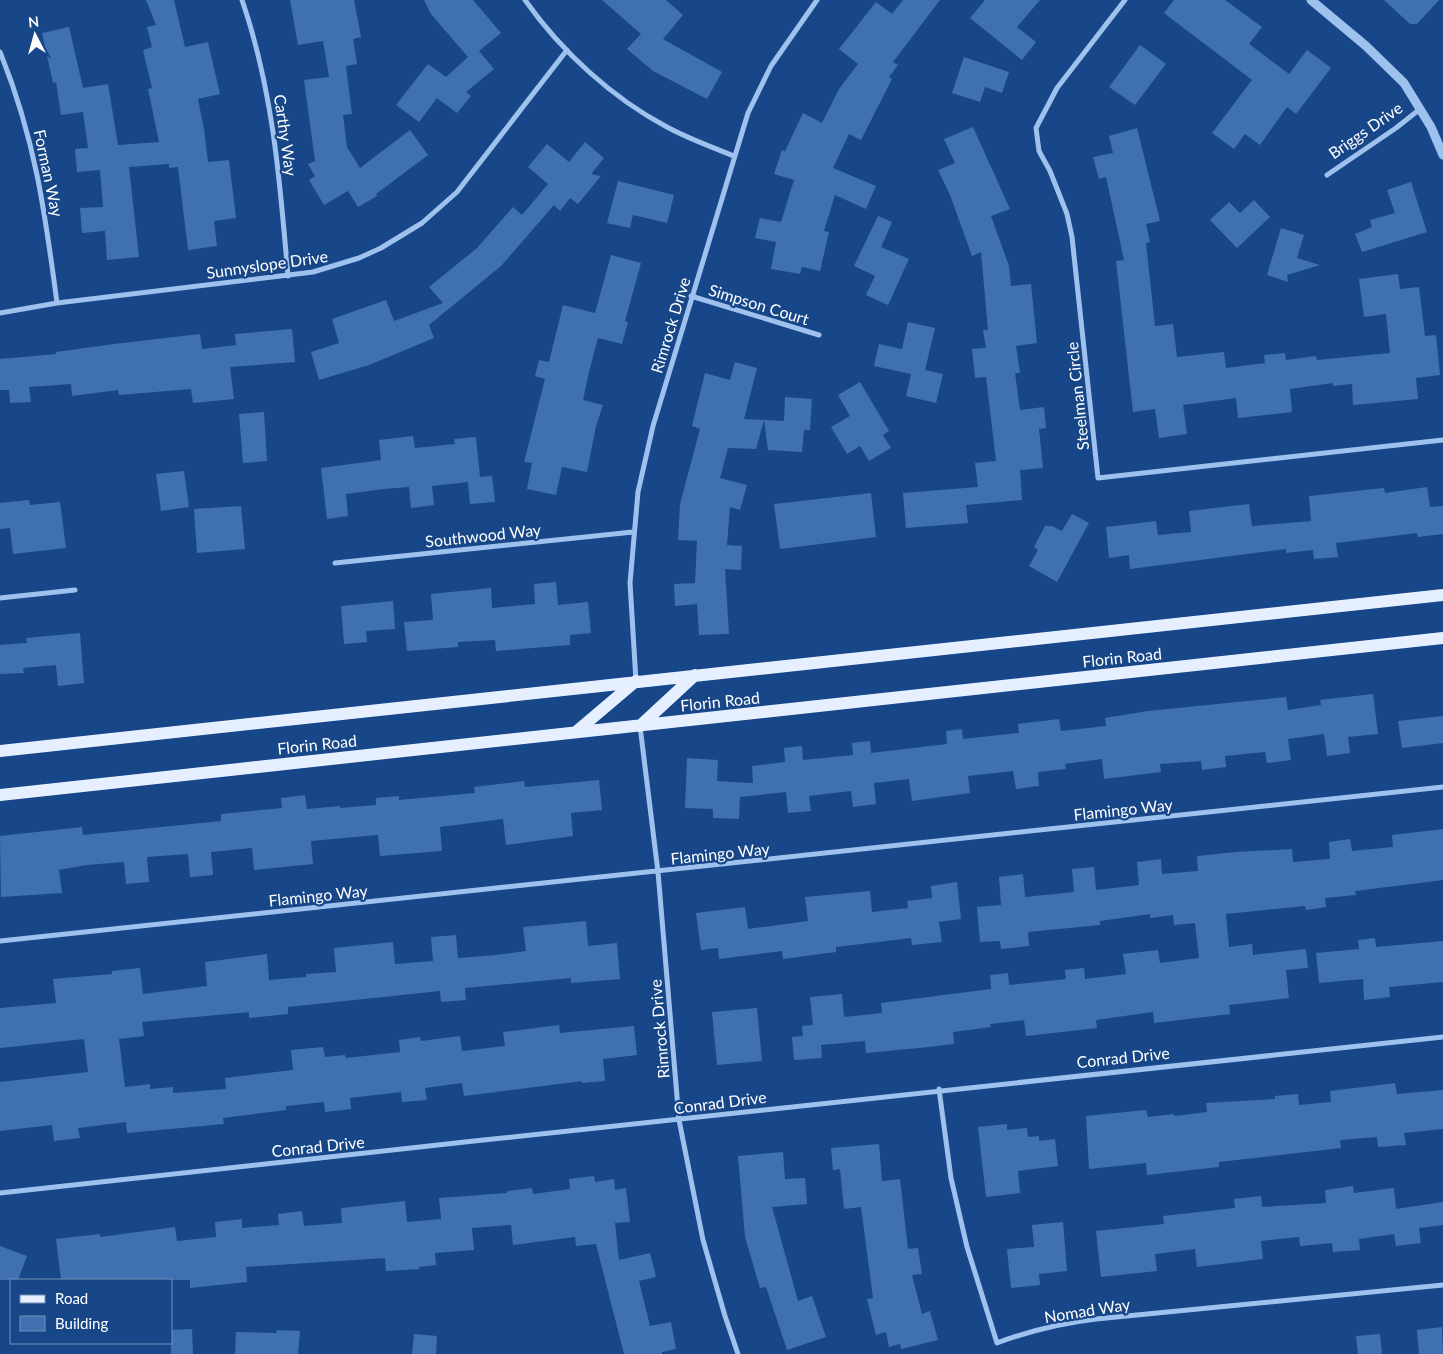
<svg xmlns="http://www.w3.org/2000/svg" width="1443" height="1354" font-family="Lato,sans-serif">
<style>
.building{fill:#3f71b2}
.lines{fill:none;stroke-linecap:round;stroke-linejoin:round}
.minor{stroke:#9ec1ee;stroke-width:5}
.tertiary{stroke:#9ec1ee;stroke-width:9}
.primary{stroke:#e5efff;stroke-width:12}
.labels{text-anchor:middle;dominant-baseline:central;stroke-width:4.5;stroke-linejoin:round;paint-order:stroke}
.street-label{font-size:16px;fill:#fff;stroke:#174788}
</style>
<rect width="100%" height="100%" fill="#174788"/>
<path class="building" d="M146,0H174L185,47L208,42L220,94L198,99L204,129L208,162L229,160L236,218L214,221L217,246L188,250L178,167L169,168V164L129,167L139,257L107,260L105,231L82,233L80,208L103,207L100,170L77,172L75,149L88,148L83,112L61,115L56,82L53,83L42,33L69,27L83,88L108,84L118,145L159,142L148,89L152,88L143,50L152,47L147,27L156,25Z
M290,0H354L361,37L353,39L357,64L346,66L352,114L343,115L347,147L360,168L410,130L428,155L376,194L377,196L358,207L348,191L324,205L309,180L315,176L308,164L315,161L304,80L329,77L323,41L298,45Z
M424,0H473L501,33L479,51L494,69L466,92L471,96L457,113L437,98L419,122L396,105L428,64L446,77L468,57L431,14Z
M602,0H666L683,15L663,39L722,72L707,99L653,71L627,49L641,34Z
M903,0H940L893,62L898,65L889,77L892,79L861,140L849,134L833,168L876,186L866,209L835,195L824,231L829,232L820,271L802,267L800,274L771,269L776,242L755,238L760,218L781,222L794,180L774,174L782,150L785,151L803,113L822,123L839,89L858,64L839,49L876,2L892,14Z
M985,0H1040L1017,27L1036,42L1022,60L970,18Z
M1174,0H1225L1262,27L1249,44L1289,74L1307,50L1331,68L1296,114L1287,107L1260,145L1245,134L1234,149L1212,133L1252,80L1164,13Z
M1384,0H1439L1417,24H1410Z
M1140,45L1166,64L1135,105L1109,87Z
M964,57L1009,72L1002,93L985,87L980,102L952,93Z
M973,127L1010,209L991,216L1009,266L1011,286L1031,284L1037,343L1016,346L1020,373H1015L1020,410L1044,407L1046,428L1039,429L1043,468L1020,470L1022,500L966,505L968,523L906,528L903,493L978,487L975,463L996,461L986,377L975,378L972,349L986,348L983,330H988L981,252L972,256L950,195L938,170L955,163L944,139Z
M1137,128L1160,221L1146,224L1150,242L1146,243L1155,326L1173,324L1177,357L1224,352L1226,368L1265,363L1264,355L1285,353L1286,360L1316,356L1317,360L1390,353L1386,314L1364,317L1359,279L1398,274L1400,289L1419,287L1425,336L1436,335L1440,375L1416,378L1418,399L1375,403L1353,405L1352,384L1333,386V383L1290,389L1292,412L1238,418L1236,398L1183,405L1187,434L1159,438L1155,409L1133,412L1116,261L1124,260L1106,177L1099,179L1093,157L1113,153L1109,136Z
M585,142L604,158L591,174L601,176L578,204L570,198L560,211L554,205L501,266L429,325L434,338L369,365L319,380L311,352L339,343L332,319L386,300L394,321L443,303L429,287L477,248L513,207L522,215L548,184L528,167L547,144L569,162Z
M618,181L674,195L667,223L633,215L630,228L607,223Z
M1411,182L1427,232L1362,252L1355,234L1372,227L1370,220L1395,213L1387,190Z
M1254,200L1270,217L1237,248L1210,220L1229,202L1240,213Z
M878,216L892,222L881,247L909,259L888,305L866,295L875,276L854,266Z
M1281,228L1304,235L1297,258L1320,265L1287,275L1288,282L1267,275Z
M611,255L641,263L625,321L628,322L622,344L598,338L589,372L583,400L603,405L596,426L587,472L562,467L556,495L527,489L532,463L524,462L545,379L535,376L539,360L549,362L563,305L595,313Z
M908,322L935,328L925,370L943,374L936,403L906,396L911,374L874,366L879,344L902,349Z
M292,329L295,362L230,367L234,399L193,403L191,389L119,395L118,390L72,396L71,384L29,387L31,402L10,403L9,390H0V359L56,354V352L114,344L200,334L202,349L236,345L235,334Z
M735,362L757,368L744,419L764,420L756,449L728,448L720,478L747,485L740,510L730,507L727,545L742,546L741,570L725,569L729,634L699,635L697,604L675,606L674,584L695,583L697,541L678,540L680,504L700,429L692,426L705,373L730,380Z
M860,382L889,431L883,435L891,448L869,461L860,446L847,454L831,427L850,416L838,395Z
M785,397L812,399L810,430H804L802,452L768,450L764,420L784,421Z
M264,412L267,461L243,463L239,414Z
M413,436L415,448L455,444L454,439L476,437L480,477L492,476L495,502L470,504L468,482L432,486L434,505L411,508L409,487L384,489L346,494L348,516L327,519L321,468L381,460L379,440Z
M184,471L189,507L161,511L156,474Z
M1427,487L1430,507L1443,506V534L1418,537L1417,533L1336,543L1338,557L1314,559L1313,550L1286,553V549L1130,569L1129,555L1109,558L1106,527L1156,521L1158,535L1191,532L1189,511L1249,504L1252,526L1311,521L1309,496L1384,488L1385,493Z
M871,493L876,537L780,549L774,504Z
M29,500L30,505L60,502L66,548L13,554L10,528L0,529V503Z
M241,506L245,549L197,553L194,509Z
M1072,514L1089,523L1057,582L1029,566L1038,550L1034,547L1045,526H1052L1062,531Z
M556,582L558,605L588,602L591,633L570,635V645L496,651L495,640L458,642V647L407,651L404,622L433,620L431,594L491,588L492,608L535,604L534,584Z
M393,601L395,629L366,631L367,642L344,644L341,606Z
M80,633L84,683L58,686L56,665L23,668L24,673L0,674V645L27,643L26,638Z
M1373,694L1378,734L1348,737L1350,753L1327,756L1324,734L1288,739L1291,760L1267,763L1265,752L1225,756L1226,767L1202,770L1201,761L1160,764L1161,772L1104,779L1102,759L1065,764L1066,769L1038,772L1039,786L1016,789L1013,771L968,776L970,793L912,801L909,779L874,783L876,804L853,807L851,791L809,796L811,811L788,813L786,792L740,797L739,819L713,818V809L685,808L687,758L718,760L717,781L753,783L752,766L785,762L784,748L802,746L803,760L853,755L852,743L870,741L871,753L947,744L946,731L962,729L963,739L1019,733L1018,724L1059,719L1061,731L1106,726L1105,718L1148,711L1286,697L1288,710L1321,705L1320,700Z
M1443,716V743L1402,748L1398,721Z
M599,780L602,810L571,813L573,836L506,845L503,819L440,827L442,851L380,856L378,835L311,841L313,864L254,870L252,848L211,852L213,875L190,877L188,854L147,857L149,882L126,884L124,862L86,865L59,870L62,893L1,897L0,836L82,827L83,835L221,821V814L282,808L281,798L305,795L307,809L340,806V808L376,805V798L399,796V800L475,793L474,787L524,781L525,787Z
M1443,829V880L1355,891L1356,895L1325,898L1326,907L1306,910L1305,906L1226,914L1229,947L1252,944L1253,955L1306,949L1308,968L1286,970L1289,998L1229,1005L1230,1014L1154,1023L1153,1012L1096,1020L1097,1028L1026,1036L1024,1020L990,1024L991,1027L953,1032L954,1044L929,1047L866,1053L865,1041L821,1045L822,1058L794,1060L792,1037L803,1036L802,1026L813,1025L810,997L842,994L844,1017L882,1013L881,1003L991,989L990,975L1008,973L1009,985L1066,979L1065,970L1084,968L1085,979L1126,974L1123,954L1158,950L1160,963L1199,958L1195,923L1174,925L1173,915L1150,918V914L1100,921V925L1028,932L1029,946L1001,949L1000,941L980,942L977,907L1001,905L999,877L1023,874L1025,897L1074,892L1072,869L1094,867L1096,890L1139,885L1137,862L1161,859L1162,874L1198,871L1197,856L1236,852L1292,849L1293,862L1330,859L1329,842L1350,839L1352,851L1393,847L1392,835Z
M957,882L961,919L939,922L942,942L912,945L911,938L836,947V952L783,959L782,951L719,959L718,948L701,950L696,913L745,907L748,929L808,921L805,897L870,891L872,912L908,908L907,901L932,898L931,886Z
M586,921L588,946L617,943L620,979L571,983V978L465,988L466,1000L441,1002L440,991L288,1007V1014L249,1018V1012L142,1022L144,1036L119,1039L125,1087L150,1084V1089L173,1087V1093L226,1089L225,1078L293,1070L291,1050L323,1047L325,1057L345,1055L346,1058L400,1052L399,1040L420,1037L421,1041L460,1036L462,1051L505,1046L503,1032L559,1025L560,1033L634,1026L637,1055L603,1059L605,1081L582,1083V1081L464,1096L462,1083L425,1088L427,1100L402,1102L401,1092L350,1098L351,1109L325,1112L324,1102L286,1106V1110L223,1118L224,1124L127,1133L126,1122L78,1128L80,1138L54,1141L52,1125L0,1131V1082L88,1072L84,1039L0,1048V1008L56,1003L53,979L112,974V971L140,968L143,994L207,986L205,962L267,954L269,980L306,977V974L336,972L334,948L393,942L395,964L433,961L431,937L456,935L458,958L496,955L526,951L523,927Z
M1375,938L1376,947L1443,941V982L1389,987L1390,997L1364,1000L1363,979L1319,983L1316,953L1359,949L1358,940Z
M757,1008L762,1061L717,1065L712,1012Z
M1395,1083L1397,1094L1443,1090V1129L1404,1133L1406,1145L1378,1147L1377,1137L1340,1140L1341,1148L1219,1162V1167L1147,1175L1146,1163L1089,1169L1086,1116L1146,1110L1148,1117L1174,1114V1116L1207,1112L1206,1103L1275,1099V1096L1298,1094L1299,1105L1331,1102L1330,1091Z
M1007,1124V1130L1027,1128L1028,1137L1039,1136V1141L1055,1139L1058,1166L1018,1171L1020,1193L986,1197L978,1127Z
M879,1144L882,1181L900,1179L908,1249L918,1248L922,1274L912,1275L922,1314L930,1311L938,1340L901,1349L900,1344L889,1347L886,1332L876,1335L867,1299L873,1298L861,1207L844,1209L840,1169L833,1170L831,1148Z
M783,1152L785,1179L805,1178L807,1204L772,1207L798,1301L812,1296L826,1337L787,1350L766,1287L760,1288L745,1237L738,1156Z
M594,1176L595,1182L614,1179L615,1190L626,1188L630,1222L615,1223L619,1260L650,1253L656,1277L639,1281L650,1326L671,1322L676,1349L662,1352V1354H624L596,1244L576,1246L575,1237L513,1245L511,1225L472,1228L474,1250L435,1253L436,1265L419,1267V1269L386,1271L385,1258L246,1267L247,1282L190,1288V1280H61L56,1239L100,1234V1237L175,1227L177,1241L216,1237L215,1222L242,1219V1228L279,1225L278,1214L302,1211L304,1226L342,1223L341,1208L405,1201L407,1222L441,1219L439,1198L507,1193V1191L532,1188L533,1194L570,1189L569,1179Z
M1353,1186L1354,1193L1394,1188L1396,1209L1443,1202V1225L1419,1228L1421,1243L1396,1246L1394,1234L1359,1239L1360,1250L1333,1252L1332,1243L1300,1246L1299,1237L1261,1241L1263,1259L1197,1267L1195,1249L1155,1254L1157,1271L1101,1277L1096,1231L1164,1224L1163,1216L1235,1208L1234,1199L1261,1196L1262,1207L1326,1203L1325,1190Z
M1063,1222L1067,1271L1039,1274L1040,1285L1011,1288L1007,1249L1034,1247L1032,1225Z
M0,1246L27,1256L18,1280H0Z
M1442,1327L1443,1354H1419L1417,1330Z
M192,1329L193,1354H171V1330Z
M277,1330L300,1331L298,1354H235L236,1332L276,1333Z
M414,1334L437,1336L436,1354H412Z
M1380,1334L1382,1354H1358L1356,1336Z"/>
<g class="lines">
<path class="minor" d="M242,0C273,90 280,182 288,276
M525,0C561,51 612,98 667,127C689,139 712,147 734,156
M1125,0L1057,88L1036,128L1039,151L1050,171L1067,214L1072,237L1098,478L1443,440
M0,52C35,138 45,212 57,303
M1327,175L1396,128L1420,109
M691,296L819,335
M0,313L57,303L313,272L359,258L381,248L422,223L457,192L567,50
M335,563L633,532
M0,598L75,590
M636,681L630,583L638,492L653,426L748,113L771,66L817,0
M640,726L658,872L679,1120L703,1240L725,1316L738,1354
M0,941L1443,787
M939,1089L951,1178L967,1247L997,1343C1029,1331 1062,1323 1096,1319L1443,1285
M0,1193C481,1141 962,1086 1443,1037"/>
<path class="tertiary" d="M1311,0L1366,46L1404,83L1431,127L1443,155"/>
<path class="primary" d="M640,726L695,675
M577,731L636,681
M0,751L1443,595
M0,795L1443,638"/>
</g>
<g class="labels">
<g class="street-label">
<text transform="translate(1365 130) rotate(-35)">Briggs Drive</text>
<text transform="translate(286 135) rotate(82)">Carthy Way</text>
<text transform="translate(49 173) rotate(78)">Forman Way</text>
<text transform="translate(267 264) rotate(-8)">Sunnyslope Drive</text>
<text transform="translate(759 304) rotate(17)">Simpson Court</text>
<text transform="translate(670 325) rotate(-73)">Rimrock Drive</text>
<text transform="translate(1077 396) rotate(-96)">Steelman Circle</text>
<text transform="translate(483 535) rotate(-6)">Southwood Way</text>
<text transform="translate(1122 657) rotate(-6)">Florin Road</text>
<text transform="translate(720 701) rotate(-6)">Florin Road</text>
<text transform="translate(317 744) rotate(-6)">Florin Road</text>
<text transform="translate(1123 809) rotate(-6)">Flamingo Way</text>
<text transform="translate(720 853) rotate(-6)">Flamingo Way</text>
<text transform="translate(318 895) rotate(-6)">Flamingo Way</text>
<text transform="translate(659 1029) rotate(-95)">Rimrock Drive</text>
<text transform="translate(1123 1057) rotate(-6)">Conrad Drive</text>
<text transform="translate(720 1102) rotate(-7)">Conrad Drive</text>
<text transform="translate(318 1146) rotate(-6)">Conrad Drive</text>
<text transform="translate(1087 1310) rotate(-9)">Nomad Way</text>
</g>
</g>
<rect x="10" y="1279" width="162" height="65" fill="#174788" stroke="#7491b8"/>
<rect x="20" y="1295" width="25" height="8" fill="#e5efff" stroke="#7491b8"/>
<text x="55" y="1304" font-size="15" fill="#ffffff">Road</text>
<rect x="20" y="1316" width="25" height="15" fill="#3f71b2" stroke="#7491b8"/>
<text x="55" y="1329" font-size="15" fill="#ffffff">Building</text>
<g transform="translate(35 35) rotate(354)" stroke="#174788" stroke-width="4" paint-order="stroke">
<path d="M0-4L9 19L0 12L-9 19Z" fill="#ffffff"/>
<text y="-8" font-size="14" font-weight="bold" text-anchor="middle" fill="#ffffff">N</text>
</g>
</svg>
